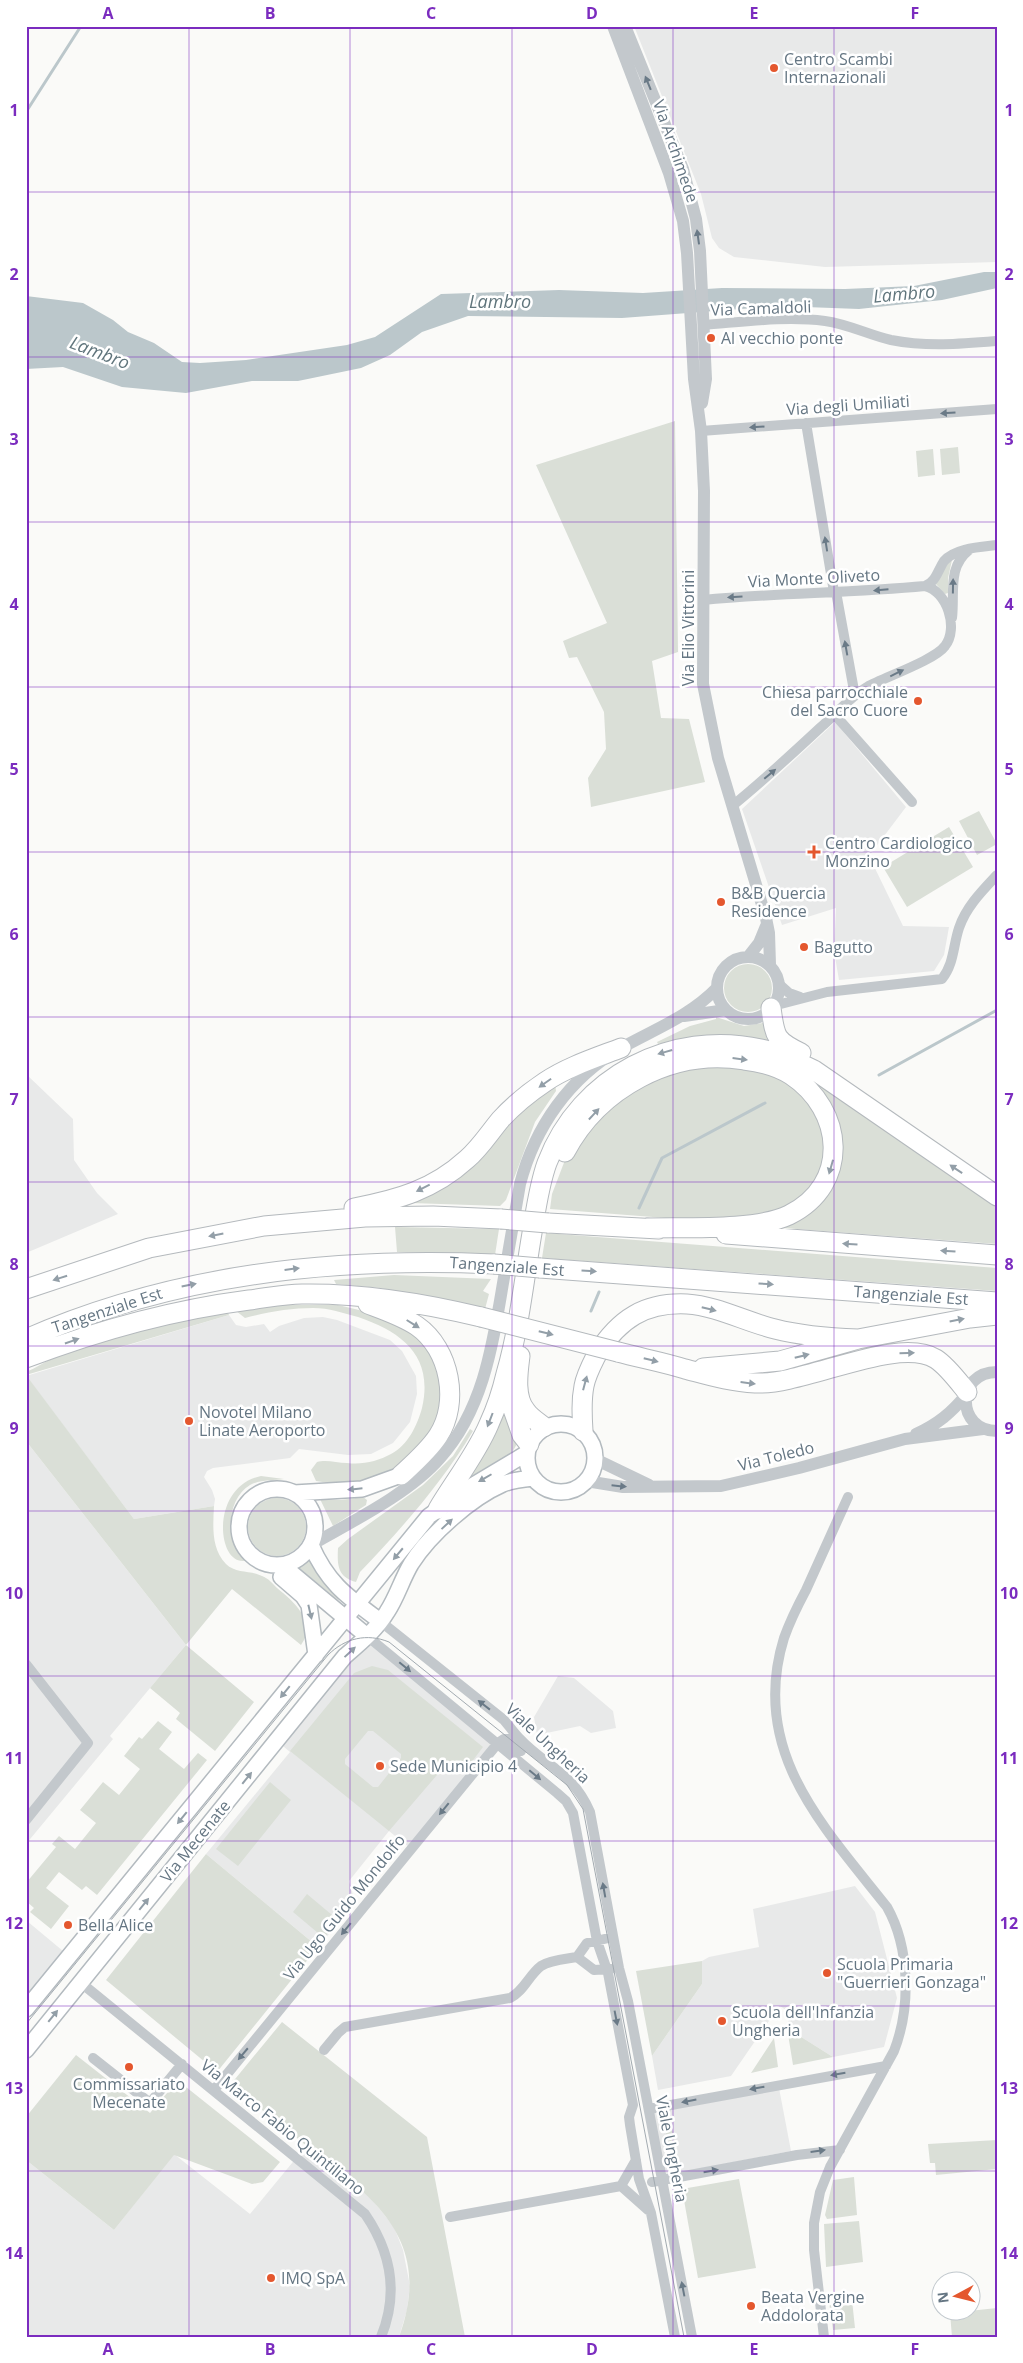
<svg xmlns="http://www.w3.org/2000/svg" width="1023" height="2363" font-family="'Open Sans',sans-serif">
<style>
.built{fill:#e8e9e9}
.green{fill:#dadfd7;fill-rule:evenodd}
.water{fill:#bbc7cb}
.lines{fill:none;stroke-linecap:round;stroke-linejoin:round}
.stream{stroke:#bbc7cb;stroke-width:3}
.secondary-casing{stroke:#b3babf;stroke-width:18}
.motorway-casing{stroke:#b4b9bd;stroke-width:21}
.minor{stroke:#c3c8cc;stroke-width:10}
.tertiary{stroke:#c3c8cc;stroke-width:12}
.secondary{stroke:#fff;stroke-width:15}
.motorway{stroke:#fff;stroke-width:19}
.tram{stroke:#a2aab0;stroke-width:1}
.motorway-bridge-casing{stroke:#b4b9bd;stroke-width:21;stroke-linecap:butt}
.motorway-bridge{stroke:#fff;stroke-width:19}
.oneway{fill:#6a7a87}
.oneway2{fill:#939fa8}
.grid{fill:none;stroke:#7b2cbf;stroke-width:1;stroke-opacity:0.55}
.poi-dot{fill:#e4572e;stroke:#fff;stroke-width:2}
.labels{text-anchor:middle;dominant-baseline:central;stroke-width:5;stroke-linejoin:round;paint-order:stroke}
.poi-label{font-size:16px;fill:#657683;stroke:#fff;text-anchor:start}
.street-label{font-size:16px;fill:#657683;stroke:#fff}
.water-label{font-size:18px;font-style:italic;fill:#60757c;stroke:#fff}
.neatline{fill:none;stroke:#7b2cbf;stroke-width:2}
.grid-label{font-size:16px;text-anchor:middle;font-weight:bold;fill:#7b2cbf}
</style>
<rect width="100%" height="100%" fill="#fafaf8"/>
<path class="built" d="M634,26H997V262L825,267L734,257L719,248L712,238L701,194Z
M835,722L906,807L869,856L903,926L949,927L944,955L934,971L839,980L834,951L836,908L782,925L742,809Z
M26,1074L73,1119L74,1160L97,1193L118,1214L26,1253Z
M229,1315L236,1325L246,1327L264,1324L270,1332L279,1326L304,1318L323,1317L337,1320L390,1340L402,1351L416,1376L417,1394L410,1422L393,1443L371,1454L348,1455L299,1449L290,1458L213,1468L207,1471L204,1477L212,1490L215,1499L214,1506L134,1519L26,1376Z
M26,1441L186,1645L110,1736L113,1739L26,1844Z
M367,1638L496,1744L410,1848L389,1831L349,1881L355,1903L318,1947L206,1854L290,1752L277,1741Z
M558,1676L574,1678L613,1711L616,1728L591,1733L580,1726L537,1735L534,1717Z
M855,1886L875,1912L897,1998L884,2047L833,2057L787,2028V2024L792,2014L780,2006L769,2008L771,2018L731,2076L658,2090L652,2056L702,1984V1961L709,1957L759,1947L753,1909Z
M27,1921L69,1956L26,2009V1922Z
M779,2088L791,2151L666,2175L653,2112Z
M306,2146L367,2193L394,2227L403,2250L410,2286L407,2310L399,2337H26V2160L114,2230L174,2154L250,2214Z"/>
<path class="green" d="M675,421L678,652L652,661L661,718L689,719L705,782L591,807L588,778L606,749L604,712L577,657L569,658L563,641L607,623L536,465Z
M958,447L960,473L942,475L940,449Z
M933,449L935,475L918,477L916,451Z
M952,560L948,578V593L945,594L935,583L947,564Z
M979,811L997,844L977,855L959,821Z
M949,827L973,867L907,907L883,867Z
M724 988a24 24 0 1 1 48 0a24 24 0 1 1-48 0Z
M716,1017L744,1026L768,1022L780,1048L746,1036L693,1037L658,1044L657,1042L690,1026L716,1019Z
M702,1050H724L759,1055L810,1075L997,1205V1244L769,1227V1225C782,1221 797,1217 807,1209C854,1172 844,1100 793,1072C721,1031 617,1064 573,1131C562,1147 555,1165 548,1182C570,1104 624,1064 702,1050Z
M687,1066L760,1067L803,1089L828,1139L819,1183L786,1211L717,1222L550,1209L552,1194L565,1160L619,1096Z
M555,1083L556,1091L535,1122L506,1200L500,1206L411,1203Z
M395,1227L499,1229L495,1255L397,1252Z
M546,1233L997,1268V1291L542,1258Z
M394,1275L491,1279L483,1291L489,1294L485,1309L380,1288L336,1284L334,1280Z
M266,1305H338L376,1314L399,1324L423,1343L438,1365L444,1403L427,1444L387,1473L358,1483L335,1484L316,1481L311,1470L317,1462C326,1459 337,1463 347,1463C363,1465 378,1461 391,1454C408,1445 417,1426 422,1408C434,1356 402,1332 358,1317C343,1313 329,1308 313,1308C291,1308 267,1312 245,1318L236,1311Z
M228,1313L229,1315L26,1375L134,1519L214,1506C213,1526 211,1549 226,1564C236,1574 251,1570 262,1576C268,1578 273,1584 277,1588C293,1601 318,1622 301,1645L232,1589L186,1645L254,1702L215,1751L176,1719L180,1713L150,1688L186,1645L26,1441V1372C36,1368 44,1362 54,1358C110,1335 169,1323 228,1313Z
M505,1402C509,1413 516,1425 518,1435C522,1457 469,1483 453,1494Z
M470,1429L473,1431C442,1483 402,1528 360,1572L356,1582C338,1577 337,1566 338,1548L348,1539L423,1485L453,1456Z
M261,1476L284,1479C273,1481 261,1479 250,1485C231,1496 226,1527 235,1546C238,1552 243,1556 248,1560C217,1571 208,1487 261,1476Z
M363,1497L367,1500L366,1505L333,1526L320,1499L341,1500Z
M248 1527a29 29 0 1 1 58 0a29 29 0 1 1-58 0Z
M311,1557L327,1586L340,1598L338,1600L299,1568L300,1564Z
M372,1666L388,1670L483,1747L471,1763L449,1761L389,1831L290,1751L354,1673ZM368,1731H373L401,1754V1758L378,1787H373L345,1764V1759Z
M158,1721L172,1732L159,1749L184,1769L198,1753L207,1760L97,1895L86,1886L82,1890L59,1872L46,1888L69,1906L51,1929L30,1912L34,1908L26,1901V1883L56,1847L52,1844L59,1836L75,1849L96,1823L80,1810L103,1782L119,1795L140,1769L124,1756L139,1737L142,1739Z
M270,1782L291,1800L238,1866L216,1849Z
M206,1854L318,1947L217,2072L106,1980Z
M307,1894L338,1920L324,1938L293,1912Z
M702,1961V1984L652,2056L636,1971Z
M282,2022L427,2137L465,2337H399C434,2241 376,2199 308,2147C282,2127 256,2105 231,2084Z
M787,2028L833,2057L793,2065Z
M774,2038L778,2067L751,2073Z
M76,2055L150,2113L173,2086L181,2093L186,2087L280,2162L263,2182L252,2184L174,2155L114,2230L26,2160V2117Z
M665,2128L673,2131L677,2150L671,2156Z
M997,2140V2169L936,2175L935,2163H930L928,2144Z
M854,2177L857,2215L827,2219L825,2215L833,2180Z
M739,2179L756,2268L698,2278L682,2189Z
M859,2221L863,2262L826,2267L824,2224Z
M852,2300L855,2328L833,2330L829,2302Z
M997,2308V2337H952L950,2313Z"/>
<path class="water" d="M984,272H997V288L942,300L859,309L779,306L622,318L468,316L422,332L390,355L361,368L298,381H252L186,393L122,387L63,367L26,369V296L83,303L113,320L128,332L154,343L182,362L200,363L246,360L347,345L375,337L441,294L559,290L643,293L722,288L845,289L914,286Z"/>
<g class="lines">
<path class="stream" d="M26,112L81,26
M879,1075L997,1010
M639,1208L662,1158L765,1103
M591,1311L599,1292"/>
<defs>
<path id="secondary" d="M527 1458a34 34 0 1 1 68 0a34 34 0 1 1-68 0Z
M239 1527a38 38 0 1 1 76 0a38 38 0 1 1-76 0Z
M294,1493L362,1489L401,1475
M311,1545C328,1584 348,1597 380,1621
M282,1565L367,1636
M281,1577L303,1596L309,1605L316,1655
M26,2009L429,1516L467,1489L527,1453
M26,2050L345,1656C360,1643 377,1629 387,1612C397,1597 402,1579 411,1564C430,1534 471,1498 503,1484C513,1480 523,1479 533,1478"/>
<path id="motorway" d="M771,1008C775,1036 774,1040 801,1053
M565,1152C599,1088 672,1048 744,1060C760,1062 777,1066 791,1075C844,1110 851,1184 789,1215C756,1231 685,1227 647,1228
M354,1208C397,1200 433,1190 467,1159C480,1148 490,1132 501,1119C513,1106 530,1092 545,1082C567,1067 595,1058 621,1048
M548,1223L659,1229
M726,1234L997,1255
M540,1268L997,1302
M26,1289L149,1248L264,1226L365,1217L433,1216L501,1219
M368,1304C384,1310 402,1316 417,1326C450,1349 460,1403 438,1436C428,1451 414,1463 401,1475
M26,1339C174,1274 333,1257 494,1264
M618,1352C640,1358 663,1362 685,1369C708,1375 730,1382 755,1383C803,1386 897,1335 936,1359C947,1366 958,1381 967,1392
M520,1356C518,1372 514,1397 526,1411C530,1417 538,1422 544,1427
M26,1358C99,1330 172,1310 249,1300C266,1298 284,1294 302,1294C362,1293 423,1303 481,1317
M703,1368L780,1361L858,1339L970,1318L997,1315
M509,1398L522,1435L529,1444
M583,1431C582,1416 581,1401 584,1386C586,1375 592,1364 597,1354C619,1319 645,1302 687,1304C717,1306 746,1322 775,1329C802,1336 830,1338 858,1339
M438,1509C454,1482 477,1453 489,1424C496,1409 502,1391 506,1374C519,1329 524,1280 532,1233C536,1209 539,1185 547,1163C580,1076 672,1029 761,1049C780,1053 797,1062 814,1070L997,1196"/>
</defs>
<use href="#secondary" class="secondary-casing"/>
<use href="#motorway" class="motorway-casing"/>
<path class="minor" d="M703,325C743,322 785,316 825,321C848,324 869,335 891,340C926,347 961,344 997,341
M806,423L834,592
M701,431L997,409
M925,586C936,582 938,570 944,561C955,548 981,547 997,545
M836,592L855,696
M703,600C777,593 851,593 925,586C947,591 959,628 945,646C935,660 885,677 867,687C850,697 836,714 821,727C792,754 763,781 732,806
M952,618C955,594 947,567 969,550
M835,715L912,802
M779,984L789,993L800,997
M773,1006L827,992L942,979C954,964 953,946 959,928C966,907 982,891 997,875
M380,1621L504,1720C509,1726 514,1733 519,1738C546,1767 573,1772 590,1812L619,1968L628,2001L692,2337
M367,1636L557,1793L566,1801L573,1813L597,1941L608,1973L633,2105L629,2117L630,2125L639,2179L651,2213L675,2337
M26,1664L88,1743L26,1820
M504,1745L521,1751L519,1739
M577,1957L594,1970L611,1969
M80,1982L365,2214C391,2252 399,2293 381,2337
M324,2050L338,2033L345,2027L510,1998C524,1991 529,1975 541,1966C550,1960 566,1959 577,1957L587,1943L613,1937
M93,2058L150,2103L182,2064
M214,2090L498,1743L504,1739H519
M649,2109L886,2066
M652,2182L797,2155L840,2150
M621,2186L648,2210
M621,2186L636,2160
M450,2217L621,2186
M824,2337L814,2250V2223L820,2192L830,2167L894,2051C911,2007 910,1948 887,1907C823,1826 749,1751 784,1638C790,1621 798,1605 806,1590C820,1559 834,1528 848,1497"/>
<path class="tertiary" d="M613,26L669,173L683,221L687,253L694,379L701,431L704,491L703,684L718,758L766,918L769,933L770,965
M625,26L683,169L696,219L700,251L706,379L702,403
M748,957L759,943L766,926
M717 988a31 31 0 1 1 62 0a31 31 0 1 1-62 0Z
M684,1016L726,1010
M997,1372C955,1372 956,1431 997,1431
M916,1434C938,1424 951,1413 966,1395
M595,1459L649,1485
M586,1481L623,1487L721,1486L799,1468L905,1439L983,1429
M311,1545C351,1522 410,1493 440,1458C482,1411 492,1349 502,1289C508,1254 514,1219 520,1184C535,1127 569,1078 621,1048C655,1029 690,1016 717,988"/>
<use href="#secondary" class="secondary"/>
<use href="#motorway" class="motorway"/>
<path class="tram" d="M26,2024L328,1655C345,1638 367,1633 389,1642L567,1785L583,1809L684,2337"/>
<defs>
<path id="motorway-bridge" d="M501,1219L548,1223
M494,1264L540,1268
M481,1317L618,1352"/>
</defs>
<use href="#motorway-bridge" class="motorway-bridge-casing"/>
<use href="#motorway-bridge" class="motorway-bridge"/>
</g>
<defs><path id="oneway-solid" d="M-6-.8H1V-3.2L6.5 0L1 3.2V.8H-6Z" transform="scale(1.25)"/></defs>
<g class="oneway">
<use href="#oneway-solid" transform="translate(648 83) rotate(-112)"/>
<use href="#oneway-solid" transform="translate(698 237) rotate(-98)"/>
<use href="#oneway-solid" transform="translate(948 413) rotate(176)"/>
<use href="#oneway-solid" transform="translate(757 427) rotate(176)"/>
<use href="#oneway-solid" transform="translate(826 544) rotate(-99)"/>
<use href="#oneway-solid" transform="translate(953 586) rotate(-89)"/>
<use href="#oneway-solid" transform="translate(881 590) rotate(175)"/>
<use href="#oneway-solid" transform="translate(735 597) rotate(176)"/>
<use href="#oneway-solid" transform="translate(846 648) rotate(-100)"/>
<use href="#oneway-solid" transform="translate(897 673) rotate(-26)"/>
<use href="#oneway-solid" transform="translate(770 774) rotate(-40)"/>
<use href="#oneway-solid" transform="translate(619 1486) rotate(6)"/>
<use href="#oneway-solid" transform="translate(405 1667) rotate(40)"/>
<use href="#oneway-solid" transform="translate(484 1705) rotate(-142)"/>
<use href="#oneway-solid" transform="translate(535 1775) rotate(40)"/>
<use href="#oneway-solid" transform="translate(444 1809) rotate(129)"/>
<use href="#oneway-solid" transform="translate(604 1890) rotate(-100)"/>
<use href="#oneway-solid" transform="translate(346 1929) rotate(129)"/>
<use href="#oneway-solid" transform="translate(616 2018) rotate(79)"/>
<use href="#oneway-solid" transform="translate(243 2054) rotate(130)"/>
<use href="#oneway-solid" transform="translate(838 2074) rotate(170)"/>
<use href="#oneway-solid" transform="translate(757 2088) rotate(170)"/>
<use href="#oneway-solid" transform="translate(689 2101) rotate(169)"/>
<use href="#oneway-solid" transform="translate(818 2151) rotate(-8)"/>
<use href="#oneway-solid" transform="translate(711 2171) rotate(-10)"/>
<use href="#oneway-solid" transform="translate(683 2289) rotate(-101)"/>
</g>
<g class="oneway2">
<use href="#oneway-solid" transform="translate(665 1052) rotate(164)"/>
<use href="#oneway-solid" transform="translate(740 1059) rotate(7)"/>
<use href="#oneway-solid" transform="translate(545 1083) rotate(145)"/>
<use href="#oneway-solid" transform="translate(594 1114) rotate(-47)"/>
<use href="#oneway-solid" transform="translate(831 1167) rotate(106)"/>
<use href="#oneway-solid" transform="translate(956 1169) rotate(-146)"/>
<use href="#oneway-solid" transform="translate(423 1188) rotate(153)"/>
<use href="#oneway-solid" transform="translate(216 1235) rotate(169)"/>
<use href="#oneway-solid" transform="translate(850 1244) rotate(-176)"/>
<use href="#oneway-solid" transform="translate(948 1251) rotate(-176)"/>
<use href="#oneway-solid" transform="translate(292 1269) rotate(-7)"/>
<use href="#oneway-solid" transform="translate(589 1271) rotate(4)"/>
<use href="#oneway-solid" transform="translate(60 1278) rotate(162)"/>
<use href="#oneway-solid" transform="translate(766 1284) rotate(4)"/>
<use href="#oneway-solid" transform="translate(189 1285) rotate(-11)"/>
<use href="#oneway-solid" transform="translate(709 1309) rotate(14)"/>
<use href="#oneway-solid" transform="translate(957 1320) rotate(-11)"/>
<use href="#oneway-solid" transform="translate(413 1324) rotate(32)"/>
<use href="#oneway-solid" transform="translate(546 1333) rotate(14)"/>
<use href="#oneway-solid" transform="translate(72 1341) rotate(-19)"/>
<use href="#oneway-solid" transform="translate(907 1353) rotate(-2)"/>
<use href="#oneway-solid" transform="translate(802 1356) rotate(-14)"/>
<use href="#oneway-solid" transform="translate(651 1360) rotate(14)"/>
<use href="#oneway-solid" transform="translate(585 1383) rotate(-75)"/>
<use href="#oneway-solid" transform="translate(748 1383) rotate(7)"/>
<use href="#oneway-solid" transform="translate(490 1420) rotate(111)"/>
<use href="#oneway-solid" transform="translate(485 1478) rotate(150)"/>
<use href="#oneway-solid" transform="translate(355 1489) rotate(174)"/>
<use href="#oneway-solid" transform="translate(447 1524) rotate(-43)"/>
<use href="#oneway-solid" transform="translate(398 1554) rotate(130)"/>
<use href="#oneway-solid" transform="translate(310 1612) rotate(77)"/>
<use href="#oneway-solid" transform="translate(350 1652) rotate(-43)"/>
<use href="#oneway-solid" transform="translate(285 1692) rotate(129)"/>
<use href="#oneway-solid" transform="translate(247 1778) rotate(-51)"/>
<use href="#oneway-solid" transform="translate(182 1818) rotate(129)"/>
<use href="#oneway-solid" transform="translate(144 1904) rotate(-51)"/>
<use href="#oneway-solid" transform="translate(53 2016) rotate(-51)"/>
</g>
<path class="grid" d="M189,26V2337M350,26V2337M512,26V2337M673,26V2337M834,26V2337M26,192H997M26,357H997M26,522H997M26,687H997M26,852H997M26,1017H997M26,1182H997M26,1346H997M26,1511H997M26,1676H997M26,1841H997M26,2006H997M26,2171H997"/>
<g class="poi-dot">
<circle cx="774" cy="68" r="5"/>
<circle cx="711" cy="338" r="5"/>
<circle cx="918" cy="701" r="5"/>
<path d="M811.5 844.5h5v5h5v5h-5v5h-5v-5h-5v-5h5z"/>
<circle cx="721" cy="902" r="5"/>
<circle cx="804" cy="947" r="5"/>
<circle cx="189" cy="1421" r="5"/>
<circle cx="380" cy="1766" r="5"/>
<circle cx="68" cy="1925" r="5"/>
<circle cx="827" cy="1973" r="5"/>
<circle cx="722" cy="2021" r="5"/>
<circle cx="129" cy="2067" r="5"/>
<circle cx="271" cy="2278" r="5"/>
<circle cx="751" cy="2306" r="5"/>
</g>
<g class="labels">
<g class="poi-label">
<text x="784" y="59">Centro Scambi<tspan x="784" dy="18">Internazionali</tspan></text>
<text x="721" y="338">Al vecchio ponte</text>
<text x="908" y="692" text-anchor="end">Chiesa parrocchiale<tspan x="908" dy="18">del Sacro Cuore</tspan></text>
<text x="825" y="843">Centro Cardiologico<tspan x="825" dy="18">Monzino</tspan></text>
<text x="731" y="893">B&amp;B Quercia<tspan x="731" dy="18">Residence</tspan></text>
<text x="814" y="947">Bagutto</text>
<text x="199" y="1412">Novotel Milano<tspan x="199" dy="18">Linate Aeroporto</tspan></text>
<text x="390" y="1766">Sede Municipio 4</text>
<text x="78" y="1925">Bella Alice</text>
<text x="837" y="1964">Scuola Primaria<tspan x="837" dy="18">"Guerrieri Gonzaga"</tspan></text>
<text x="732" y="2012">Scuola dell'Infanzia<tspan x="732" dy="18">Ungheria</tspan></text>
<text x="129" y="2084" text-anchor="middle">Commissariato<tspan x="129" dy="18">Mecenate</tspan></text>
<text x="281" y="2278">IMQ SpA</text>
<text x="761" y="2297">Beata Vergine<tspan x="761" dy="18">Addolorata</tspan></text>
</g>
<g class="street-label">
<text transform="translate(676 151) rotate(71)">Via Archimede</text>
<text transform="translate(761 308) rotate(-2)">Via Camaldoli</text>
<text transform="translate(848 405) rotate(-4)">Via degli Umiliati</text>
<text transform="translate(814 578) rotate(-3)">Via Monte Oliveto</text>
<text transform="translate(688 628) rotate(-90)">Via Elio Vittorini</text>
<text transform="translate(507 1266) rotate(4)">Tangenziale Est</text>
<text transform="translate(911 1295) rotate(4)">Tangenziale Est</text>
<text transform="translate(107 1310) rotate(-18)">Tangenziale Est</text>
<text transform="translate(776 1456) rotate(-14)">Via Toledo</text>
<text transform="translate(548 1743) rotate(43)">Viale Ungheria</text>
<text transform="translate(195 1841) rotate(-51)">Via Mecenate</text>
<text transform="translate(344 1907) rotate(-51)">Via Ugo Guido Mondolfo</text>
<text transform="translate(283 2127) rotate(39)">Via Marco Fabio Quintiliano</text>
<text transform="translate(672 2149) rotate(79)">Viale Ungheria</text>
</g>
<g class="water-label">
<text transform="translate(904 293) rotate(-5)">Lambro</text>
<text x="500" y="301">Lambro</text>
<text transform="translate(100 352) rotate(21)">Lambro</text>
</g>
</g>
<rect width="1023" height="2363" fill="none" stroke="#ffffff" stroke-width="55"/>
<g transform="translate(956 2296) rotate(263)"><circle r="24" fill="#ffffff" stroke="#c1c8cd"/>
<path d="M0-4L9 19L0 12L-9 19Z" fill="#e4572e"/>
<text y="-8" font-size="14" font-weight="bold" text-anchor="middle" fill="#657683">N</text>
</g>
<rect x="28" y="28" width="968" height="2308" class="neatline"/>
<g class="grid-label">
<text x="108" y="19">A</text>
<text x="270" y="19">B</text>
<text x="431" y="19">C</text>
<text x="592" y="19">D</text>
<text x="754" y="19">E</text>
<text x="915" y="19">F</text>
<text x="14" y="116">1</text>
<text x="1009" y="116">1</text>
<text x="14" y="280">2</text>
<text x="1009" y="280">2</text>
<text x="14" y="445">3</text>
<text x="1009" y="445">3</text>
<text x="14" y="610">4</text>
<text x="1009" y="610">4</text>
<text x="14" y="775">5</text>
<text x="1009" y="775">5</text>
<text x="14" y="940">6</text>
<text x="1009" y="940">6</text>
<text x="14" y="1105">7</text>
<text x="1009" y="1105">7</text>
<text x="14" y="1270">8</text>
<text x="1009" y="1270">8</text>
<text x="14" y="1434">9</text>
<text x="1009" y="1434">9</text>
<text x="14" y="1599">10</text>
<text x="1009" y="1599">10</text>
<text x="14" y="1764">11</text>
<text x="1009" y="1764">11</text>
<text x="14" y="1929">12</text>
<text x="1009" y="1929">12</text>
<text x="14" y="2094">13</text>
<text x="1009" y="2094">13</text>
<text x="14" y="2259">14</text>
<text x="1009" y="2259">14</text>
<text x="108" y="2355">A</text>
<text x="270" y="2355">B</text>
<text x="431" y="2355">C</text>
<text x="592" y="2355">D</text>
<text x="754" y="2355">E</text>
<text x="915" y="2355">F</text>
</g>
</svg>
